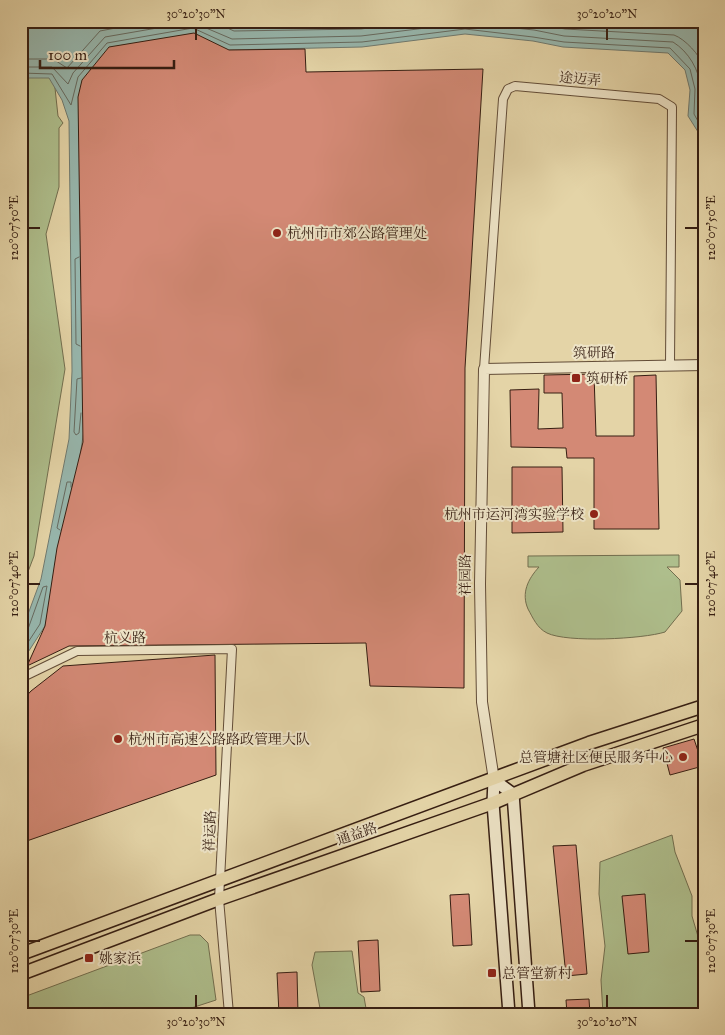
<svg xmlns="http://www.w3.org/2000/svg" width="725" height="1035" font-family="'IM FELL Great Primer','Noto Serif SC',serif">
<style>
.green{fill:#aebe8c;stroke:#726e4f}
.water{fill:#97b7ae;stroke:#707a70}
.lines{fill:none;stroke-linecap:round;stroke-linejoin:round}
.shore{stroke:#666a60;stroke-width:1}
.building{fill:#d38975;stroke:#361e12}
.minor-casing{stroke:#624c37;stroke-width:10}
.tertiary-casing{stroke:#624c37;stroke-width:12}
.secondary-casing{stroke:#361e12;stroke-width:14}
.primary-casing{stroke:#361e12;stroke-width:15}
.minor{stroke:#ede3c6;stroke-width:8}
.tertiary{stroke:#ede3c6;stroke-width:10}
.secondary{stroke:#ede3c6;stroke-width:11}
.primary{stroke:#e4d4a7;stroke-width:12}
.ticks{fill:none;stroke:#361e12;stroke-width:2}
.poi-dot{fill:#8f2418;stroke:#ede3c6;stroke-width:2}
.labels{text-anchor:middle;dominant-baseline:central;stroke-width:4;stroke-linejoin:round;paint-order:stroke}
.street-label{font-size:14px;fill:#361e12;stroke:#ede3c6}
.poi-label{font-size:14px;fill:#361e12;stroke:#ede3c6;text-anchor:start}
.neatline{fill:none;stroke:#361e12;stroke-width:2}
.ticks-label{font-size:12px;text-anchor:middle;fill:#361e12}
</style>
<rect width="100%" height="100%" fill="#e4d4a7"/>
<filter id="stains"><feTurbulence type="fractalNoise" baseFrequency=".004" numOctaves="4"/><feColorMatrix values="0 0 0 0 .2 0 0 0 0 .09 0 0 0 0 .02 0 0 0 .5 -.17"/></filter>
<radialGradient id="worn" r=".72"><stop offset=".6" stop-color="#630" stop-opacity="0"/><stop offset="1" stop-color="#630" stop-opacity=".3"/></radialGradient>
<path class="green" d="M47,56L55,88L58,116L63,123L59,128V187L46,234L65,369L34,556L21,590V61Z
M679,555V567H667L680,580L682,611L665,632C643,639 567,643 547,633C537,628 533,618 528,609C521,593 528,579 539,567H528V556Z
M672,835L675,852L692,896V916L704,957V1014H603L601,980L605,946L599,894L600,862Z
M190,935H200L208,943L216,1000L173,1014H21V998Z
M352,951L358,993L364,997L367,1014H321L312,965L315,952Z"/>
<path class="water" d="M21,21H704V662L701,659L700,135L688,116L690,90L685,70L668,53L563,47L533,41L465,34L362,47L229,50L87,409L73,504L45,626L21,663V633L41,579L69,439L72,371L69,121L62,100L49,78H21Z"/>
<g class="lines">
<path class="shore" d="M212,21L234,31L361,29L419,21
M520,21L565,29L674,35C685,39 700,55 704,67
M21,59H53L67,68L100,31L152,21
M21,67H52L68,84L73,73L105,37L192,22L232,39L361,36L466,23L534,30L564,36L673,42C689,52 699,70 701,88C702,100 698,109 704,119
M21,73L52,74L71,105L78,77L107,43L193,28L230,45L362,42L465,29L533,37L564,42L670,48L690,69L695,89L694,114L704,132
M79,257L75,259L76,344L80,346
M81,378L77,379L74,432L76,435L79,433L81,413
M60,530L57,528L67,482H71V487
M21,632L28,629L43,587L47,586L40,624L21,653"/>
</g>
<path class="building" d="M194,33L229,50L305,49L306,72L483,69L465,368L464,688L370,686L366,643L69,646L27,666L45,626L57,548L83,442L78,97L82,80L109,47Z
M594,374L596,436H634V376L656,375L659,529H594V458H567L566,448L511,447L510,390L539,389L538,429L563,428L562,393H544V375Z
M512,467H562L563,532L512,533Z
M215,655L216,775L21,843V702L31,691L63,666Z
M694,739L703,766L670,775L663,748Z
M576,845L587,974L566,976L553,846Z
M469,894L472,945L453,946L450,895Z
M645,894L649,952L628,954L622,896Z
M378,940L380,991L361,992L358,941Z
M297,972L298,1014H279L277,973Z
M589,999L590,1014H567L566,1000Z"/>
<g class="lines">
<defs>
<path id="minor" d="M484,369L503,99L508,89L515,86L659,99L672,107L670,365
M21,678L77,651L232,649L219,899L229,1014"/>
<path id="tertiary" d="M494,780L482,702L480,584L484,369L704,365"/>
<path id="secondary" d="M494,780L513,794L529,1014
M494,780L493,803L509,1014"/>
<path id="primary" d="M21,954L589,743L704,706
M21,974L219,899L493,803L583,765L704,725"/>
</defs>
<use href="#minor" class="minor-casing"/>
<use href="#tertiary" class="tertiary-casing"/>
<use href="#secondary" class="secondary-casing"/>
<use href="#primary" class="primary-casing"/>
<use href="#minor" class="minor"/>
<use href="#tertiary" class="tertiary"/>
<use href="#secondary" class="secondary"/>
<use href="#primary" class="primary"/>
</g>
<path class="ticks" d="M196,28V40M607,28V40M28,228H40M685,228H698M28,584H40M685,584H698M28,941H40M685,941H698M196,995V1008M607,995V1008"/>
<g class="poi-dot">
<circle cx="277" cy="233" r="5"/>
<rect x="571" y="373" width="10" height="10" rx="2.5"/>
<circle cx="594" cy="514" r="5"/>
<circle cx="118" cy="739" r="5"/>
<circle cx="683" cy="757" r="5"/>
<rect x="84" y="953" width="10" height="10" rx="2.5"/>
<rect x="487" y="968" width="10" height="10" rx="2.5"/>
</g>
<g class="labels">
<g class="street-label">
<text transform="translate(580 79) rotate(5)">途迈弄</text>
<text transform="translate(594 353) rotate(-1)">筑研路</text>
<text transform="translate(465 575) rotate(-90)">祥园路</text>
<text transform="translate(125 638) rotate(-1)">杭义路</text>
<text transform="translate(210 831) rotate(-87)">祥运路</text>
<text transform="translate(357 834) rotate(-19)">通益路</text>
</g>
<g class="poi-label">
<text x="287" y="233">杭州市市郊公路管理处</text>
<text x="586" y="378">筑研桥</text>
<text x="584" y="514" text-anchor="end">杭州市运河湾实验学校</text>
<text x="128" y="739">杭州市高速公路路政管理大队</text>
<text x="673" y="757" text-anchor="end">总管塘社区便民服务中心</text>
<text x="99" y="958">姚家浜</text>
<text x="502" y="973">总管堂新村</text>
</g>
</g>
<rect width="725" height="1035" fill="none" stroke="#e4d4a7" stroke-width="55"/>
<path d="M40 60v8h134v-8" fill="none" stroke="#361e12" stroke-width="2.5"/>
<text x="48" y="60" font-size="15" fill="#361e12" stroke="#ede3c6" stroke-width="4" paint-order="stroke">100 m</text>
<rect x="28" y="28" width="670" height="980" class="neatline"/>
<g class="ticks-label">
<text x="196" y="18">30°20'30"N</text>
<text x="607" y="18">30°20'20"N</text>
<text transform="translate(711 228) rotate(-90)" y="4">120°07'50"E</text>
<text transform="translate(14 228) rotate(-90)" y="4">120°07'50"E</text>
<text transform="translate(711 584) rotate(-90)" y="4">120°07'40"E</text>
<text transform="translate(14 584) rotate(-90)" y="4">120°07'40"E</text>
<text transform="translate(711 941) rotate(-90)" y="4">120°07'30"E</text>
<text transform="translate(14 941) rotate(-90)" y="4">120°07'30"E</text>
<text x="196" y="1026">30°20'30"N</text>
<text x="607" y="1026">30°20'20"N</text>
</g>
<rect width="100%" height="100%" filter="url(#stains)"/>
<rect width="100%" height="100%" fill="url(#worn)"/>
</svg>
